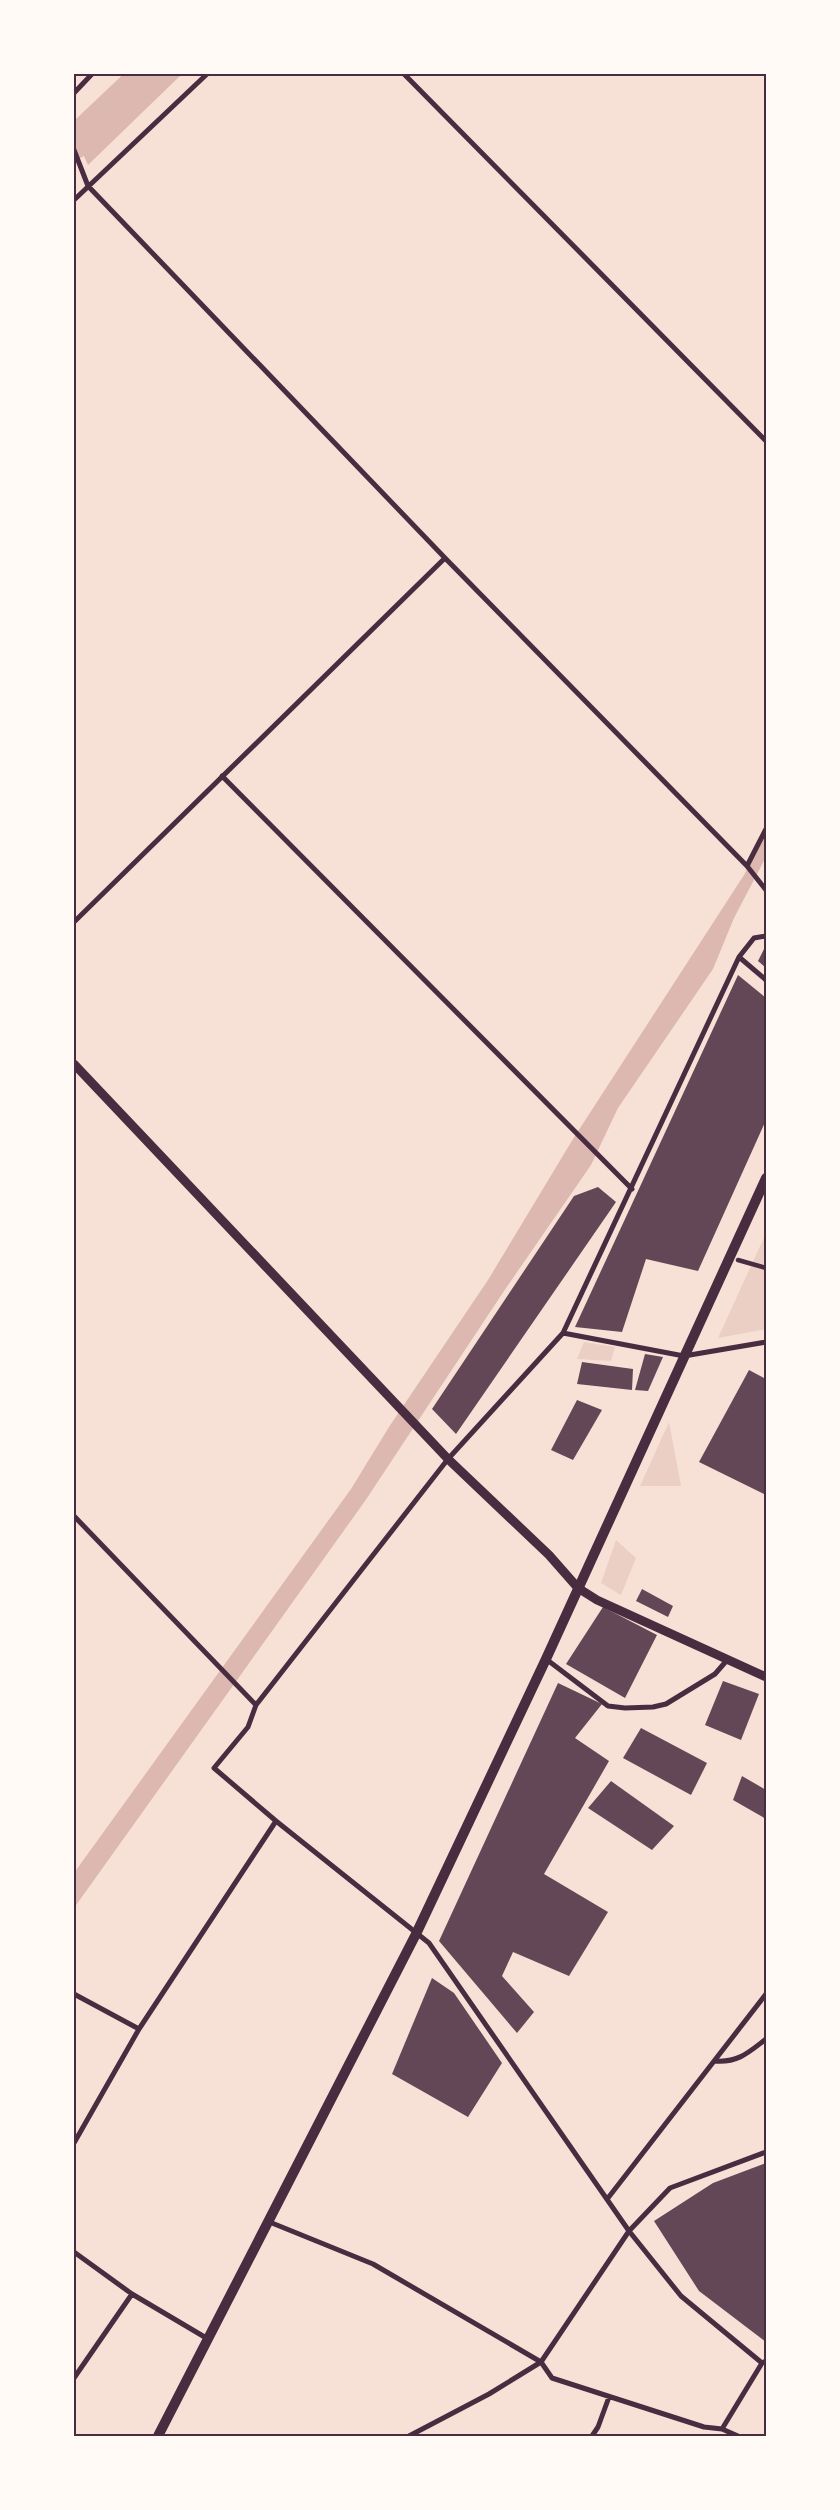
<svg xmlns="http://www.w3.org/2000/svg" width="840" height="2510" font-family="'Space Grotesk',sans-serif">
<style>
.green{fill:#ebcfc5}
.water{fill:#dcb8b0}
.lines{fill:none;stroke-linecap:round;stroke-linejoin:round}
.river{stroke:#dcb8b0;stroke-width:32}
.building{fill:#644757}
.pedestrian{stroke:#4a2c40;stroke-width:4.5}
.minor{stroke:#4a2c40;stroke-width:5}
.tertiary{stroke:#4a2c40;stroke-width:9}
.secondary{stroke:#4a2c40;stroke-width:10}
.neatline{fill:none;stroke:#4a2c40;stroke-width:2}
</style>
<rect width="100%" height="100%" fill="#f7e1d7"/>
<path class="green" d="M766,1233V1329L718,1338Z
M584,1342L615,1347L611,1361L577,1359Z
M669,1422L681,1486H640Z
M616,1540L636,1558L621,1595L601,1583Z"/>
<path class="water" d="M124,74H182L88,165L74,135V123Z
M766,833V857L734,918L713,969L618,1108L591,1165L504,1291L365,1501L74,1908V1873L351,1489L389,1427L488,1280L573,1139L744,875Z"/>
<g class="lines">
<path class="river" d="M74,143L147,74"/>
</g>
<path class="building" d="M766,945V968L758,961Z
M738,975L766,998V1120L698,1271L646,1259L622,1332L575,1327Z
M598,1187L616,1202L456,1434L432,1409L574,1196Z
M645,1354L663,1357L648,1391L635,1390Z
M582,1362L633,1369L632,1390L577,1384Z
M749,1370L766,1379V1495L699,1462Z
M577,1400L602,1410L573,1460L551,1450Z
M642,1589L673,1606L668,1617L636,1601Z
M603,1607L657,1635L625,1698L566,1664Z
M723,1681L759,1694L741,1740L705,1725Z
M558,1683L602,1704L575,1738L609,1761L544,1874L608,1912L569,1976L513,1952L502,1976L534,2012L517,2033L439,1941Z
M641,1728L707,1763L691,1795L623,1758Z
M742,1776L766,1790V1819L733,1800Z
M611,1781L674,1826L652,1850L588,1808Z
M432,1978L454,1993L502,2063L468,2117L392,2074Z
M766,2163V2342L699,2291L654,2221L713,2183Z"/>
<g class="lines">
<path class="pedestrian" d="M738,1260L766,1268"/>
<path class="minor" d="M404,74L766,441
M74,93L92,74
M74,150L88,186L445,558L747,866L766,890
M74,200L207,74
M222,776L632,1189
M747,866L766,829
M74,922L445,558
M766,936L754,938L739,957L563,1333L448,1459L256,1705L248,1727L214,1768L276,1821L429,1943L629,2231L681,2296L762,2363L766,2361
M739,957L766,980
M563,1333L684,1356L766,1342
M74,1516L256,1705
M546,1659L608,1706L625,1708L653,1707L666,1704L715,1674L728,1659
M74,1994L139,2029
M715,2061C738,2063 749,2052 766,2039
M74,2143L139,2029L276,1821
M608,2198L766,1994
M267,2221L373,2264L541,2362L552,2378L704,2427L722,2429L762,2363
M74,2252L132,2294L208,2339
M74,2378L132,2294
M722,2429L738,2436
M409,2436L489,2394L541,2362L629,2231L670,2188L766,2152
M592,2436L598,2427L609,2397"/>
<path class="tertiary" d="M74,1064L448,1459L549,1555L578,1588L597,1600L766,1677"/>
<path class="secondary" d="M158,2436L416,1934L546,1659L766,1178"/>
</g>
<rect width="840" height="2510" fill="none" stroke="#fffaf5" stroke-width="150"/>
<rect x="75" y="75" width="690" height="2360" class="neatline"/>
</svg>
